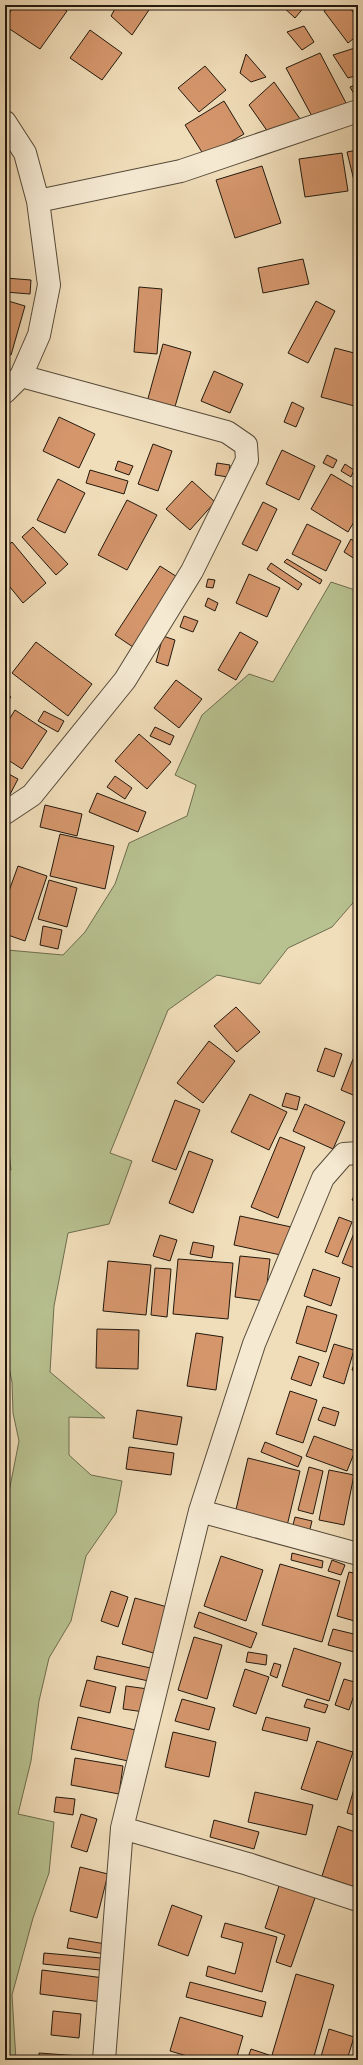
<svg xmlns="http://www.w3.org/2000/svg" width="363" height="2065" font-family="'IM FELL DW Pica',serif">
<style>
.green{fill:#b8c190;stroke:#6d6d4f}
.building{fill:#d5966c;stroke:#22190e}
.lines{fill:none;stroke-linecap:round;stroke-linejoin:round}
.street-casing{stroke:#564a39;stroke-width:24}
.street{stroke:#f5e9d2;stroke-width:22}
</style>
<rect width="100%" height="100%" fill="#f0ddb9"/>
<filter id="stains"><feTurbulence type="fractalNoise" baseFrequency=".005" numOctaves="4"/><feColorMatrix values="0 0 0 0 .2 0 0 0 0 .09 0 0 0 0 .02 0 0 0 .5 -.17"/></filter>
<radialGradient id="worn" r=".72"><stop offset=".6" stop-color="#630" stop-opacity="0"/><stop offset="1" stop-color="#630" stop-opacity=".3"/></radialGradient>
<path class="green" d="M331,582L358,591V897L332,927L288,948L260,984L217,975L168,1010L110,1153L132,1161L109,1224L68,1233L54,1306L50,1372L105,1418L69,1417V1455L91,1475L122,1481L116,1513L86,1556L71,1621L49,1658L39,1701L31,1761L18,1814L54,1822L49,1873L33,1918L12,1995L16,2060H5V1512L19,1441L13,1413L12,1382L5,1348V1170H11L5,1117V953L7,950L63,955L85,932L115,884L129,843L187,816L196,785L175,775L202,715L249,674L273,682Z"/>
<path class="building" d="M15,5H58L67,11L40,49L5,26V19Z
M117,5H149L151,7L132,35L111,16Z
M281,5H306L295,18Z
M332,5H348L358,19V35L348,43L324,11Z
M304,26L314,42L302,50L287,32Z
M90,30L122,53L102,80L70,58Z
M358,47V75L348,78L333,55Z
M320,53L346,103L314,120L286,68Z
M246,54L266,77L251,82L240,73Z
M205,66L226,90L199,112L178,88Z
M274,82L303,123L268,132L249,105Z
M358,84V101L350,87Z
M224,101L244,134L205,157L185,125Z
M358,150V197L347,152Z
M342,153L348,191L305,197L299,159Z
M262,166L281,223L235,238L216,180Z
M303,259L309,284L263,293L258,268Z
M5,278L31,280L30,294L5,292Z
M139,287L162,289L157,354L134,352Z
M5,300L25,306L11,355L5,353Z
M316,301L335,311L308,363L288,353Z
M163,344L191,352L174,410L147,402Z
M335,348L358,354V407L321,397Z
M214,371L243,384L230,413L201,401Z
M292,402L304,408L296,427L284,422Z
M59,417L95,434L79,468L43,451Z
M153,444L172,451L158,491L138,484Z
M282,450L315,466L299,500L266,484Z
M327,455L337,460L333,468L323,463Z
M118,461L133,466L129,475L115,470Z
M217,463L230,465L228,477L215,475Z
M345,464L354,470L351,477L341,471Z
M90,470L128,481L124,494L86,483Z
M331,474L358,490V515L348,532L311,509Z
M58,479L85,493L65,533L37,520Z
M192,481L215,502L190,530L166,509Z
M127,500L157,515L127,570L98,555Z
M263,502L277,509L257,551L242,544Z
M307,524L341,541L326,571L292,554Z
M33,527L68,564L56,575L22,537Z
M351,539L358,544V561L344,552Z
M12,542L46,583L23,603L5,581V548Z
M287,559L322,580L320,584L284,562Z
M271,563L302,584L298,590L267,569Z
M160,566L182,580L136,649L115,635Z
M249,574L280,588L267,617L236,603Z
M208,579L215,580L213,588L206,587Z
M208,598L218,603L215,611L205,606Z
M184,616L198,621L193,632L180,627Z
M240,632L258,642L236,680L218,670Z
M163,636L175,640L168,666L156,662Z
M36,642L92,684L68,716L12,673Z
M176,680L202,699L179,728L154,708Z
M5,693L11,697L5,704Z
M15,710L47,731L22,769L5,758V726Z
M44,711L64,721L58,732L38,721Z
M155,727L174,736L170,745L150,736Z
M139,734L171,762L147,789L115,761Z
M5,772L18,779L5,804Z
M115,776L132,788L125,799L107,787Z
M97,793L146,812L138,832L89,812Z
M45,805L82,814L77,836L40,827Z
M60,834L114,846L105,889L50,876Z
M18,866L47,876L25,941L5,934V902Z
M49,880L77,888L67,927L38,919Z
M43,926L62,930L58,949L40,945Z
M236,1007L260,1032L237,1052L214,1026Z
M209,1041L235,1061L203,1103L177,1083Z
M325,1048L342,1054L334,1077L317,1071Z
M353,1059L358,1061V1097L341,1090Z
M286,1093L300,1097L297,1110L282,1106Z
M250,1094L287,1112L269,1150L231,1132Z
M175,1100L200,1110L176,1170L152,1161Z
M305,1104L345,1122L333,1149L293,1131Z
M280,1137L305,1147L278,1218L251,1207Z
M189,1151L213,1160L193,1213L169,1203Z
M358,1188V1203L352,1200Z
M5,1213L9,1214L5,1251Z
M240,1216L296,1228L290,1257L234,1245Z
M339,1217L352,1222L338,1257L325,1252Z
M356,1228L358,1229L357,1269L342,1263Z
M160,1235L177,1240L170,1261L153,1256Z
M193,1242L214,1246L212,1258L190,1254Z
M240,1256L270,1259L265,1301L235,1297Z
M178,1259L233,1263L228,1319L173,1314Z
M108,1261L151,1265L146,1315L103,1311Z
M155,1268L171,1269L167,1317L151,1315Z
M313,1269L340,1278L331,1306L304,1296Z
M307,1306L337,1315L326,1352L296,1343Z
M97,1329L139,1330L138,1369L96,1368Z
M196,1333L223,1337L216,1390L187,1386Z
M334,1344L354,1350L344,1384L323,1377Z
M358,1353V1372L352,1370Z
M299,1356L319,1363L311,1386L291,1379Z
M290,1391L317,1400L303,1443L276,1434Z
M323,1407L339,1412L335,1426L318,1420Z
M137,1410L182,1417L177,1445L133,1438Z
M314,1436L355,1451L347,1471L306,1456Z
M265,1442L302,1457L298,1467L261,1452Z
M129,1447L174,1453L171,1475L126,1469Z
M248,1458L300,1471L287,1526L235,1514Z
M309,1467L323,1471L313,1514L298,1510Z
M329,1470L354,1475L344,1525L319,1520Z
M295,1517L312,1521L309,1533L292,1529Z
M292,1553L323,1561L322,1568L291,1560Z
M221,1556L263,1570L246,1621L204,1606Z
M332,1560L345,1565L341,1575L328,1571Z
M280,1564L340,1581L322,1642L262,1625Z
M349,1572L358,1574V1622L337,1616Z
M111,1591L128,1597L118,1627L101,1621Z
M135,1598L171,1608L157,1654L122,1644Z
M199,1612L257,1633L251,1648L194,1627Z
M333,1629L358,1635V1653L328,1645Z
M194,1637L222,1645L207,1699L178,1690Z
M294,1648L341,1663L329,1701L282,1686Z
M248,1652L267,1655L266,1665L246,1662Z
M97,1656L155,1669L153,1682L94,1669Z
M274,1663L281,1665L277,1678L270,1675Z
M245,1669L269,1677L256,1714L233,1706Z
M344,1679L358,1683L349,1710L335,1705Z
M87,1680L116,1687L110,1713L80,1706Z
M126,1686L148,1689L144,1712L123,1709Z
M182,1699L215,1708L209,1730L175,1721Z
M307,1699L328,1705L325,1713L304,1707Z
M78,1717L140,1731L133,1762L71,1749Z
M266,1717L310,1728L307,1741L262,1730Z
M173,1732L216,1742L209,1777L165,1767Z
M317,1741L353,1752L337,1800L301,1789Z
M75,1758L123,1766L119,1794L71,1785Z
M358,1775V1816L347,1813Z
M255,1792L313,1805L306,1835L248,1822Z
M56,1797L75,1799L73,1815L54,1812Z
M81,1814L97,1819L87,1852L71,1847Z
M214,1820L259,1832L254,1849L210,1837Z
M338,1826L358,1833V1888L322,1876Z
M80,1867L108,1874L97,1918L70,1911Z
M280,1883L316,1895L291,1967L276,1962L285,1935L265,1928Z
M172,1905L202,1916L188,1956L158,1945Z
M225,1923L277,1937L262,1992L206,1976L208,1966L235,1974L243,1943L221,1937Z
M69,1938L106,1944L105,1954L67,1948Z
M44,1953L101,1958L100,1970L43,1964Z
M42,1970L104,1978L102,2002L40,1994Z
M296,1974L334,1985L313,2060H288L272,2055Z
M190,1982L266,2002L262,2017L186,1997Z
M53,2011L81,2014L79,2038L51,2035Z
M180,2017L243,2036L236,2060H201L170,2051Z
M329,2029L354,2037L347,2060H320Z
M358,2043V2060H351Z
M251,2049L275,2057L274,2060H247Z
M39,2053L80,2056L79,2060H39Z"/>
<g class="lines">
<defs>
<path id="street" d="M5,122L25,153L38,201L49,285L39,335L21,376L5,392
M38,201L181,171L358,111
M5,813L32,795L125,680L192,571L247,460L246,445L227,432L21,376
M200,1511L358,1554
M122,1828L248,1864L358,1900
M104,2060L122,1828L200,1511L254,1344L323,1178L344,1154L358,1153"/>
</defs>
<use href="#street" class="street-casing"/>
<use href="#street" class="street"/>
</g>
<rect width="363" height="2065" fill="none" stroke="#f0ddb9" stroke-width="20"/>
<rect x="6" y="6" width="351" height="2053" fill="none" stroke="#22190e" stroke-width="2"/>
<rect x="10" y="10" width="343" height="2045" fill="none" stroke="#22190e"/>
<rect width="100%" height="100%" filter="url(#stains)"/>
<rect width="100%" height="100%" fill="url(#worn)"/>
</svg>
